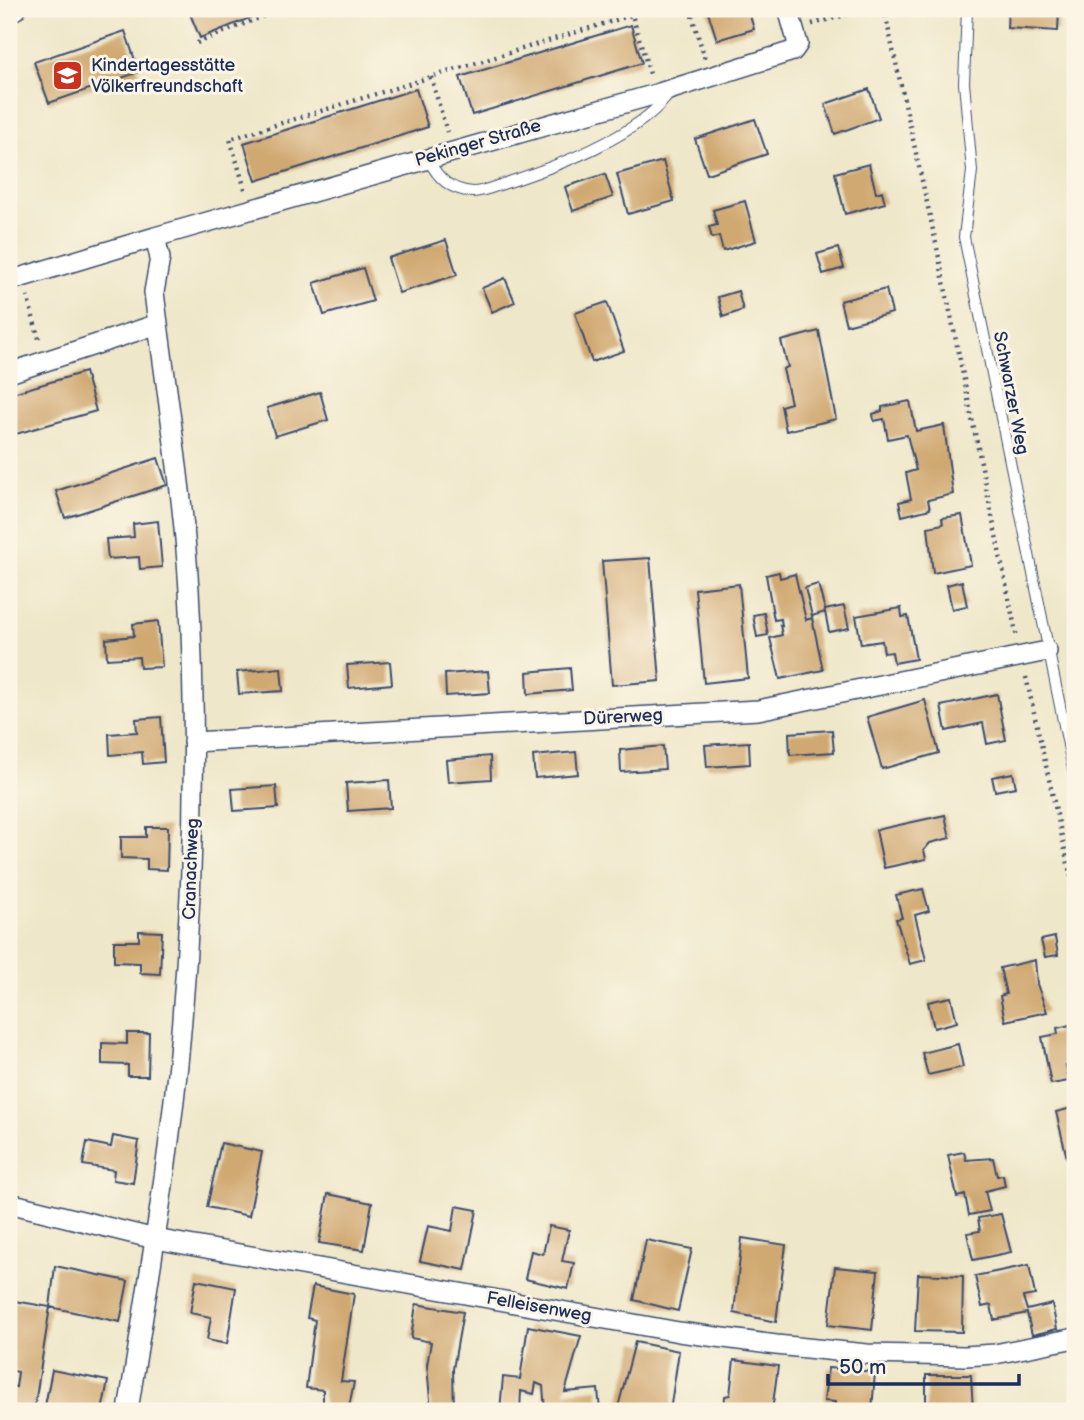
<svg xmlns="http://www.w3.org/2000/svg" width="1084" height="1420" font-family="'Balsamiq Sans',sans-serif">
<style>
.building{fill:#d0a871}
.lines{fill:none;stroke-linecap:round;stroke-linejoin:round}
.lane-casing{stroke:#3b4b6e;stroke-width:12}
.street-casing{stroke:#3b4b6e;stroke-width:22}
.path{stroke:#3b4b6e;stroke-width:4.5;stroke-dasharray:2 5;stroke-linecap:butt}
.lane{stroke:#fff;stroke-width:10}
.street{stroke:#fff;stroke-width:19}
.labels{text-anchor:middle;dominant-baseline:central;stroke-width:6;stroke-linejoin:round;paint-order:stroke}
.poi-label{font-size:18px;fill:#1b2f5e;stroke:#fcf5e5;text-anchor:start}
.street-label{font-size:18px;fill:#1b2f5e;stroke:#fcf5e5}
</style>
<rect width="100%" height="100%" fill="#fcf5e5"/>
<filter id="ink" filterUnits="userSpaceOnUse"><feTurbulence type="fractalNoise" baseFrequency=".0143" numOctaves="2"/><feDisplacementMap in="SourceGraphic" scale="14" xChannelSelector="R" yChannelSelector="G"/><feConvolveMatrix kernelMatrix="1 2 1 2 8 2 1 2 1" color-interpolation-filters="sRGB"/></filter>
<filter id="wash" filterUnits="userSpaceOnUse"><feTurbulence type="fractalNoise" baseFrequency=".00686" numOctaves="4" result="noise"/><feDisplacementMap in="SourceGraphic" scale="28" xChannelSelector="R" yChannelSelector="G"/><feGaussianBlur stdDeviation="1.57" result="paint"/><feColorMatrix in="noise" values="0 0 0 0 0 0 0 0 0 0 0 0 0 0 0 0 0 1.4 0 .05"/><feComposite in="paint" operator="in"/></filter>
<g filter="url(#wash)">
<rect width="100%" height="100%" fill="#eee7c9"/>
<g id="blocks">
<path class="building" d="M188,9H272L200,38Z
M707,9H748L754,29L717,40Z
M1008,9H1059L1058,31L1007,28Z
M631,25L642,63L472,115L460,77Z
M125,31L139,72L49,103L34,62Z
M416,89L428,127L256,181L244,143Z
M869,89L879,118L835,134L825,104Z
M755,119L767,154L707,174L695,139Z
M663,161L674,201L628,214L617,174Z
M869,164L876,193L882,191L885,203L845,214L835,173Z
M605,174L613,197L573,211L565,187Z
M745,201L756,241L723,251L719,236L712,238L709,227L717,225L713,210Z
M446,240L457,275L399,293L388,258Z
M838,248L844,268L823,274L817,254Z
M363,268L373,301L324,315L314,283Z
M505,278L515,302L492,312L482,288Z
M886,289L892,313L846,325L840,301Z
M738,291L743,310L723,317L718,297Z
M607,302L624,351L592,362L575,313Z
M819,331L836,419L786,431L781,406L791,403L783,369L788,367L781,341Z
M85,372L96,411L9,436V394Z
M320,392L328,420L275,436L267,408Z
M910,401L916,431L944,425L953,494L928,500L930,509L902,516L899,502L911,499L906,473L916,470L907,435L888,439L884,419L874,421L873,414L882,411V407Z
M158,458L167,485L65,518L56,491Z
M962,515L971,565L933,573L928,527L943,524L942,518Z
M158,521L162,567L140,569L139,557L108,559L106,539L134,537L133,524Z
M650,558L660,681L612,685L602,561Z
M779,572L780,578L795,574L806,620L812,618L823,670L780,679L770,638L782,635L780,625L782,626L781,619L774,620L766,575Z
M962,581L967,606L952,609L947,585Z
M739,584L748,678L704,683L695,589Z
M818,584L825,610L844,606L849,628L829,632L825,612L812,616L805,588Z
M901,608L902,617L908,616L916,659L894,663L892,652L884,653L882,641L861,644L856,616Z
M764,613L768,635L757,637L753,615Z
M158,621L162,667L140,668L139,657L107,659L106,639L134,636L133,624Z
M390,662L392,684L349,688L347,665Z
M281,668L283,691L239,694L237,672Z
M570,668L572,690L528,694L527,672Z
M488,671L490,693L446,696L445,674Z
M997,694L1006,740L987,744L983,723L946,731L941,706Z
M925,700L939,753L882,769L867,717Z
M161,717L164,762L143,764L142,752L110,755L109,734L137,732L136,719Z
M832,730L834,752L790,755L789,733Z
M749,742L750,764L707,767L705,745Z
M663,746L665,769L621,772L620,750Z
M576,752L578,774L535,778L533,756Z
M490,756L491,779L448,782L446,760Z
M1013,773L1016,787L995,791L992,777Z
M389,780L391,808L348,811L346,783Z
M276,786L278,808L234,811L232,789Z
M945,815L950,838L930,843L924,850L926,859L884,868L876,830Z
M146,827H168L167,870L147,869V859L121,858V837H146Z
M923,889L929,911L915,915L926,960L910,964L896,919L902,918L896,895Z
M139,931L162,932L160,974L140,973V963L114,962V941H139Z
M1055,937L1058,955L1045,957L1041,940Z
M1035,960L1037,984L1047,1012L1005,1021L1000,996L1006,994L1000,968Z
M951,997L957,1022L934,1028L928,1002Z
M1070,1025L1075,1064L1066,1066L1069,1081L1051,1084L1042,1037L1058,1034L1057,1028Z
M127,1033H149L148,1076H128V1065L102,1064V1043L127,1044Z
M958,1044L963,1067L928,1075L922,1053Z
M1075,1102V1156L1067,1158L1056,1112L1072,1108L1071,1103Z
M113,1136L139,1141L133,1183L113,1180L114,1170L83,1165L87,1142L111,1147Z
M221,1143L262,1152L249,1216L207,1207Z
M964,1152L966,1160L993,1158L997,1176L1003,1175L1005,1186L985,1191L990,1211L969,1215L965,1195L957,1197L948,1155Z
M328,1194L372,1203L364,1250L319,1243Z
M456,1206L477,1210L465,1270L420,1261L428,1226L452,1231Z
M1001,1214L1011,1252L973,1260L967,1233L980,1231L978,1218Z
M549,1226L569,1230L562,1261L574,1263L568,1289L525,1279L531,1251L543,1254Z
M742,1238L786,1245L776,1322L734,1313Z
M646,1240L692,1249L678,1311L634,1300Z
M1029,1265L1035,1295L1023,1297L1027,1310L1052,1304L1057,1329L1032,1335L1027,1313L994,1320L991,1305L982,1307L975,1276Z
M55,1266L128,1281L120,1322L50,1307Z
M835,1267L878,1271L872,1330L828,1325Z
M918,1274L963,1276L962,1332L915,1331Z
M196,1280L236,1288L227,1344L207,1340L211,1317L190,1313Z
M313,1286L354,1294L341,1381L354,1382L349,1407L323,1405V1390L306,1388L315,1320L307,1318Z
M9,1300L50,1307L34,1411L9,1407V1386L16,1387L18,1372L9,1370Z
M416,1304L463,1312L453,1369L454,1411H431L427,1365L431,1342L411,1338Z
M528,1326L581,1336L565,1392L598,1389L600,1411H545L543,1386L536,1383L534,1394L521,1391L520,1411H500L503,1377L520,1379Z
M635,1342L679,1351L670,1411H617Z
M734,1360L778,1366L772,1411H724L725,1396L730,1395Z
M828,1368L875,1372L872,1411H834L835,1402L824,1401Z
M52,1370L108,1381L102,1411H44Z
M926,1375H971L973,1411H926Z"/>
</g>
</g>
<g filter="url(#ink)">
<use href="#blocks" fill-opacity="0" stroke="#3b4b6e" stroke-width="2"/>
<g class="lines">
<defs>
<path id="lane" d="M967,9L964,83L972,171L964,237L1075,779
M428,159C438,178 449,190 473,192C484,192 498,185 509,182C557,166 642,135 671,91"/>
<path id="street" d="M9,13L16,9
M9,281L155,237
M9,373L158,324
M193,742L758,710L1047,651
M9,1203L155,1239L679,1332L776,1345L867,1354L965,1356L995,1354L1075,1338
M128,1411C146,1296 166,1180 178,1064C193,907 198,748 189,590C183,490 166,391 154,292L160,258L155,237L656,94L793,51L798,44L788,9"/>
</defs>
<use href="#lane" class="lane-casing"/>
<use href="#street" class="street-casing"/>
<path class="path" d="M690,9L705,59
M884,9L937,248L1017,638
M812,24L869,9
M197,43L281,9
M431,77L447,132
M245,189L230,139L632,15L650,74
M9,228L16,258
M27,296L40,342
M1026,677L1075,895"/>
<use href="#lane" class="lane"/>
<use href="#street" class="street"/>
</g>
</g>
<defs>
<symbol id="school-square" viewBox="-11 -11 22 22"><rect x="-9" y="-9" width="18" height="18" rx="4" fill="#c8321e" stroke="#fcf5e5"/><path d="M0-5L7-2L0 1L-7-2ZM-4 1L0 2.5L4 1V4Q0 6-4 4Z" fill="#fff"/></symbol>
</defs>
<g fill-rule="evenodd">
<use href="#school-square" x="50" y="58" width="35" height="35"/>
</g>
<g class="labels">
<g class="poi-label">
<text x="91" y="65">Kindertagesstätte<tspan x="91" dy="21">Völkerfreundschaft</tspan></text>
</g>
<g class="street-label">
<text transform="translate(478 143) rotate(-16)">Pekinger Straße</text>
<text transform="translate(1011 393) rotate(79)">Schwarzer Weg</text>
<text transform="translate(623 717) rotate(-3)">Dürerweg</text>
<text transform="translate(191 869) rotate(-88)">Cranachweg</text>
<text transform="translate(539 1307) rotate(10)">Felleisenweg</text>
</g>
</g>
<rect width="1084" height="1420" fill="none" stroke="#fcf5e5" stroke-width="35"/>
<path d="M828 1374v10h191v-10" fill="none" stroke="#1b2f5e" stroke-width="3.5"/>
<text x="839" y="1374" font-size="21" fill="#1b2f5e" stroke="#fcf5e5" stroke-width="5" paint-order="stroke">50 m</text>
</svg>
